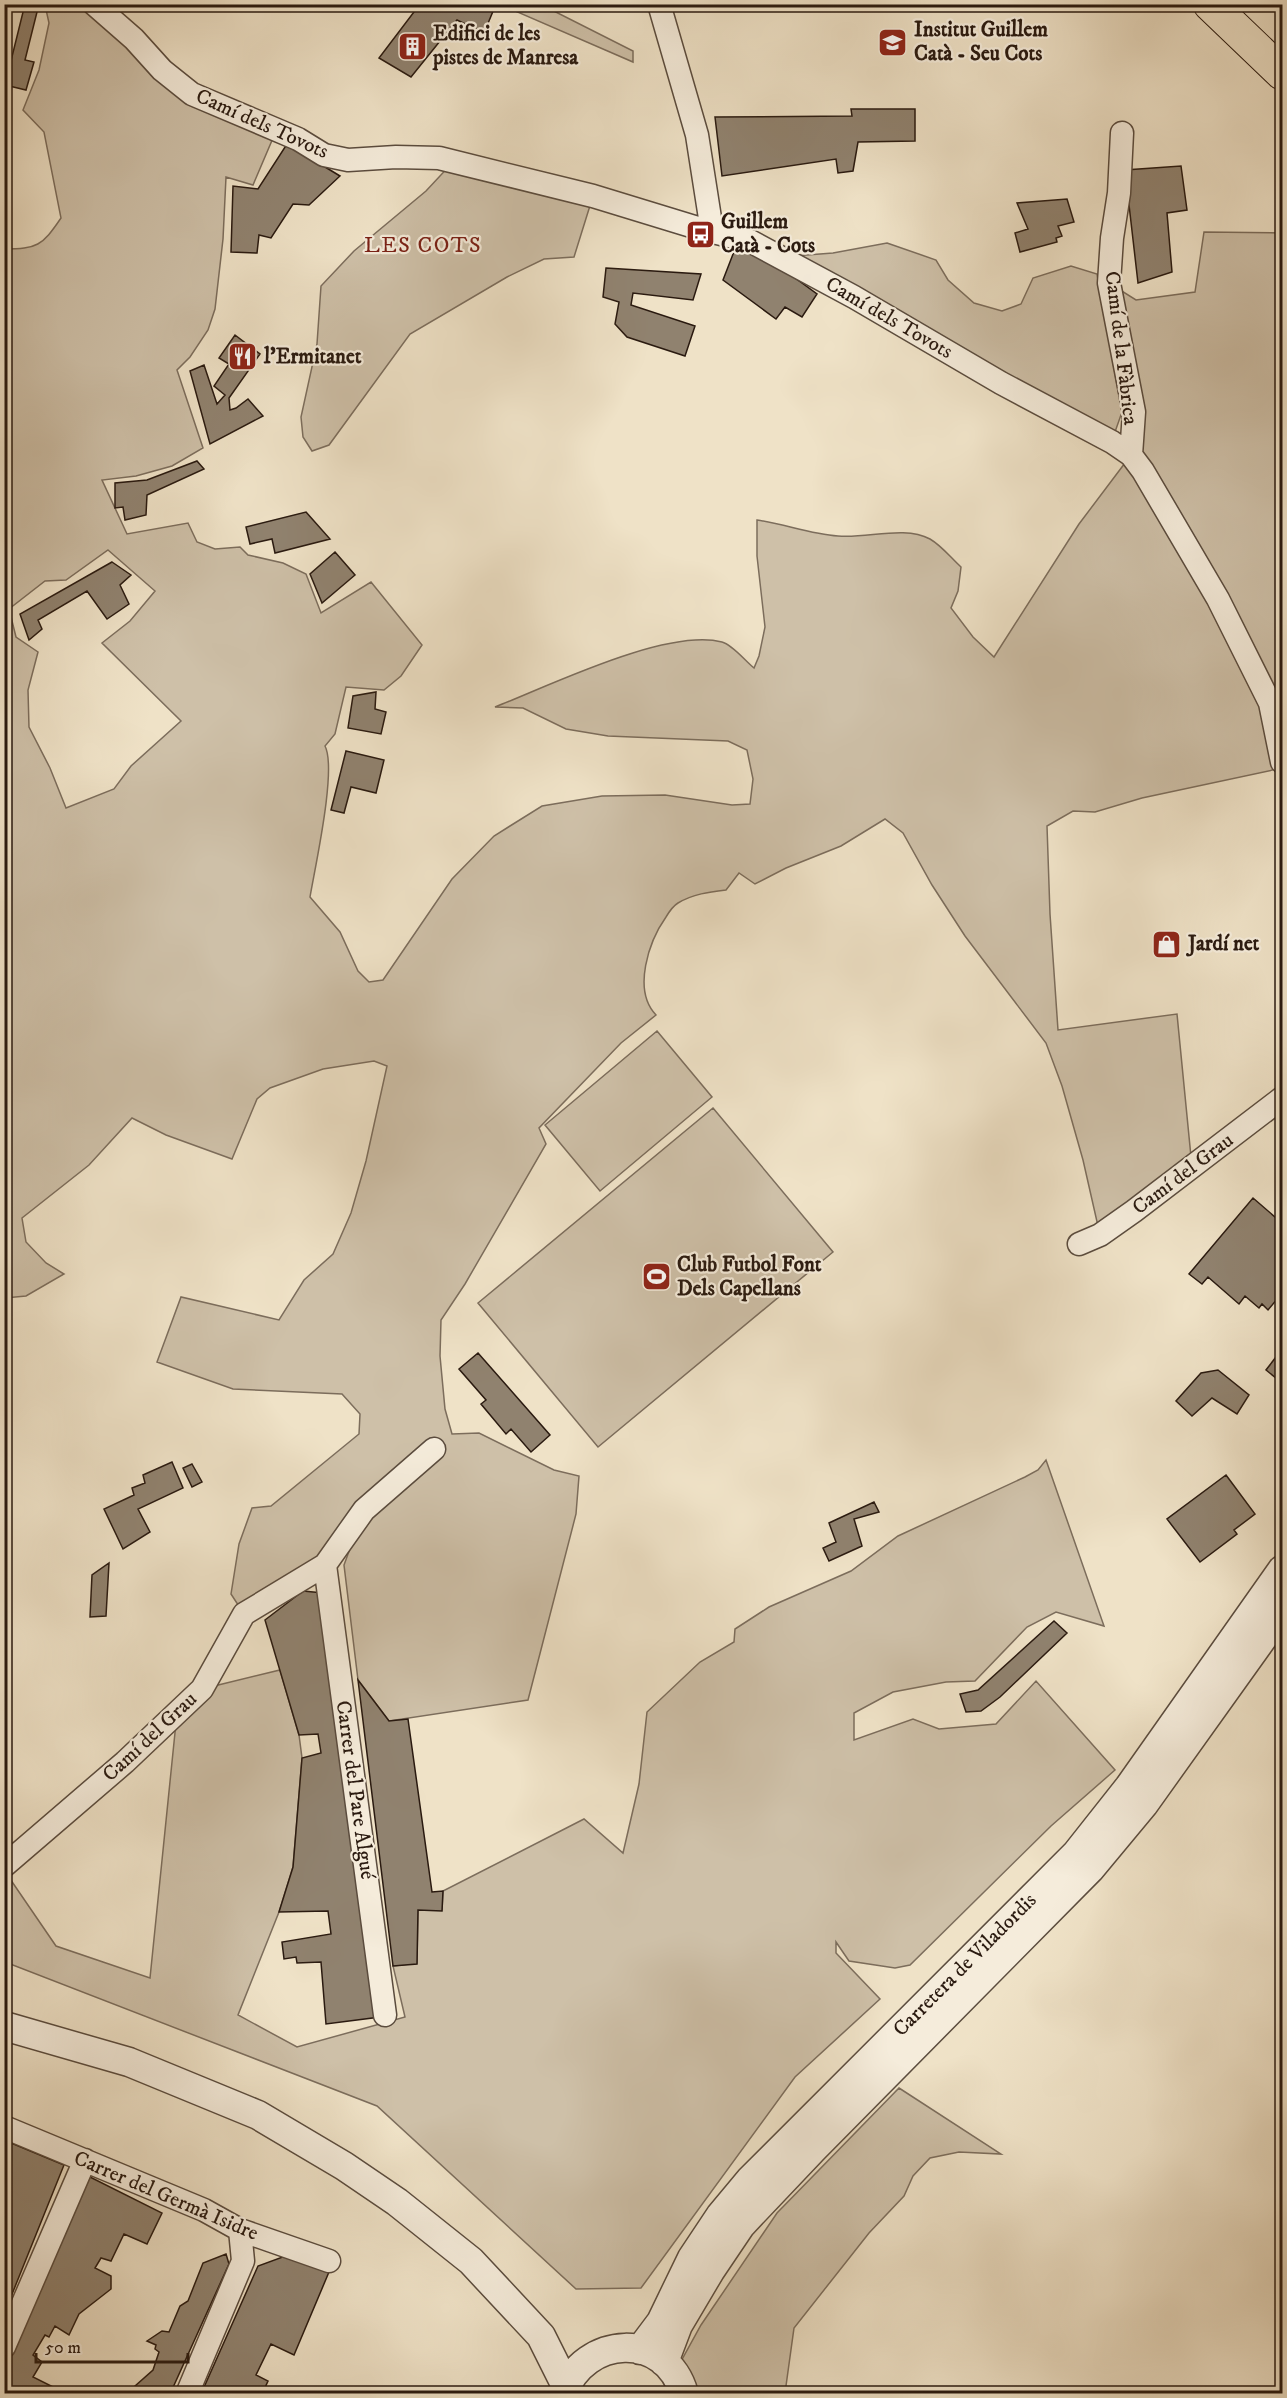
<svg xmlns="http://www.w3.org/2000/svg" width="1287" height="2398" font-family="'IM FELL DW Pica',serif">
<style>
.green{fill:#cec0a8;stroke:#7c6d5c;stroke-width:1.5;fill-rule:evenodd}
.building{fill:#90826f;stroke:#2a1a10;stroke-width:1.5}
.lines{fill:none;stroke-linecap:round;stroke-linejoin:round}
.minor-casing{stroke:#5b4c3e;stroke-width:25}
.tertiary-casing{stroke:#5b4c3e;stroke-width:31}
.trunk-casing{stroke:#2a1a10;stroke-width:35}
.minor{stroke:#f5ecdb;stroke-width:22}
.tertiary{stroke:#f5ecdb;stroke-width:28}
.trunk{stroke:#efe2c7;stroke-width:33}
.labels{text-anchor:middle;dominant-baseline:central;stroke-width:4.5;stroke-linejoin:round;paint-order:stroke}
.poi-label{font-size:21px;font-weight:bold;fill:#2a1a10;stroke:#f5ecdb;text-anchor:start}
.street-label{font-size:21px;fill:#2a1a10;stroke:#f5ecdb}
.neighbourhood-label{font-size:22px;letter-spacing:1.5px;fill:#7a1f14;stroke:#f5ecdb}
</style>
<rect width="100%" height="100%" fill="#efe2c7"/>
<filter id="stains"><feTurbulence type="fractalNoise" baseFrequency=".00333" numOctaves="4"/><feColorMatrix values="0 0 0 0 .2 0 0 0 0 .09 0 0 0 0 .02 0 0 0 .5 -.17"/></filter>
<radialGradient id="worn" r=".72"><stop offset=".6" stop-color="#630" stop-opacity="0"/><stop offset="1" stop-color="#630" stop-opacity=".3"/></radialGradient>
<path class="green" d="M45,5H82L128,44L273,138L253,185L226,177L223,239L215,309L208,330L190,357L177,370L203,448L172,466L136,476L102,480L127,534L188,523L197,542L215,549L240,547L248,555L283,563L306,574L321,613L371,582L422,645L401,676L384,690L346,687L335,734L325,746C337,769 315,867 310,897L340,932L358,971L369,982L383,980L452,879L494,836L542,806L602,796L665,795L732,805L750,804L753,779L747,750L728,741L608,736L566,729L523,708L495,707C549,686 666,628 722,642C733,645 745,661 754,668L759,656L765,627L757,556V520C785,524 810,534 838,536C867,539 904,525 930,539C942,546 951,558 961,567L958,591L951,608L973,637L994,657L1079,524L1131,455L1109,283L1136,300L1195,292L1204,232L1282,233V768L1142,798L1095,812L1073,811L1047,826L1050,914L1058,1030L1177,1014L1192,1167L1100,1235L1083,1160L1062,1086L1046,1043L965,936L932,885L903,833L885,819L841,846L786,868L755,884L739,873L726,890C709,892 693,894 678,903C673,906 669,912 666,917C649,941 632,990 656,1015L621,1043L539,1128L546,1144L465,1284L441,1320L440,1356L445,1409L452,1434L479,1433L554,1470L579,1476L576,1514L528,1700L389,1721L358,1680L344,1565L363,1513L325,1565L244,1614L231,1594L239,1544L252,1508L271,1506L359,1434L360,1414L342,1394L233,1389L157,1362L181,1297L279,1320L304,1280L333,1254L351,1213L366,1161L387,1066L374,1061L323,1069L270,1088L257,1099L232,1159L166,1135L132,1118L89,1165L22,1218L26,1242L46,1263L64,1274L26,1296L5,1298L4,249C37,249 42,246 61,218L44,132L23,110L39,70L49,23ZM108,550L155,591L130,621L102,643L181,721L131,766L114,789L66,808L50,768L29,727L28,690L38,652L16,637L9,609L45,581L66,580Z
M518,5H542L633,51V62L515,11Z
M453,162L593,196L574,257L544,259L507,277L410,334L329,445L312,451L303,437L301,417L317,344L321,286L354,251L426,191Z
M887,243L936,260L948,280L974,303L1002,311L1021,304L1033,278L1071,266L1097,274L1122,412L1115,432L781,257L833,253Z
M657,1031L712,1097L600,1191L545,1125Z
M713,1108L833,1252L598,1447L478,1303Z
M1046,1460L1104,1626L1056,1612L1027,1627L975,1681L946,1682L893,1692L854,1713V1740L913,1719L939,1729L996,1724L1036,1681L1115,1770L1051,1826L910,1965L895,1968L849,1961L836,1942V1953L880,1999L795,2077L641,2288L576,2289L377,2106L5,1962L4,1870L56,1946L150,1978L177,1713L202,1689L280,1670L299,1735L302,1758L293,1867L279,1912L238,2015L297,2047L405,2017L393,1966L417,1963L418,1910H442L443,1891L584,1819L623,1853L639,1784L647,1712L700,1662L734,1642L735,1629L769,1607L851,1571L898,1536L1025,1477L1038,1470Z
M899,2088L1001,2154L959,2152L930,2158L913,2176L904,2196L869,2233L794,2328L785,2393L663,2394L701,2325L777,2213Z"/>
<path class="building" d="M25,4H39L25,60L34,62L26,90L5,85Z
M420,4H496L484,33L457,20L411,77L379,58Z
M851,109H915V141L858,142L853,171L838,173L836,159L722,176L715,117L852,116Z
M287,144L340,176L309,205L293,204L271,238L259,235L257,253L231,252L233,186L258,189Z
M1181,166L1187,210L1167,213L1172,272L1138,283L1125,170Z
M1067,199L1074,222L1058,226L1062,236L1056,238L1057,242L1020,252L1015,233L1028,229L1017,203Z
M735,249L758,251L817,294L802,317L785,307L776,319L723,280Z
M606,268L701,274L693,300L633,293L631,305L695,326L685,356L627,337L615,324L619,302L603,297Z
M235,335L260,354L229,398L230,410L236,408L248,399L263,416L210,444L190,371L204,365L217,404L225,395L214,386L229,364L219,358Z
M197,461L204,469L147,495L146,515L125,520L123,507L115,508V483L147,480Z
M306,512L330,539L275,553L272,539L250,544L246,527Z
M335,552L355,575L322,603L310,574Z
M112,562L131,575L120,585L129,604L107,619L87,591L38,620L42,629L29,640L20,614Z
M376,692L375,709L386,712L381,734L348,728L353,696Z
M346,751L384,760L376,793L351,787L344,813L331,810Z
M1253,1198L1282,1223V1293L1268,1310L1262,1304L1259,1308L1245,1296L1239,1304L1208,1277L1202,1284L1189,1274Z
M478,1353L550,1435L531,1452L511,1429L506,1434L481,1404L486,1400L459,1369Z
M1276,1357L1281,1362L1282,1360V1383L1266,1370Z
M1218,1370L1249,1395L1237,1414L1212,1398L1192,1416L1176,1401L1201,1373Z
M172,1462L183,1488L138,1509L150,1532L123,1549L104,1509L134,1495L132,1488L145,1483L143,1475Z
M192,1464L202,1482L192,1487L183,1468Z
M1226,1475L1255,1514L1234,1530L1237,1534L1200,1562L1167,1519Z
M874,1502L879,1512L854,1519L862,1546L829,1561L823,1548L836,1542L829,1523Z
M109,1563L106,1616L90,1617L92,1575Z
M303,1591L323,1593L380,2017L326,2024L321,1962L297,1963L296,1957L284,1959L282,1942L331,1934L328,1911L279,1912L293,1867L302,1758L321,1753L318,1734L299,1735L265,1620Z
M1054,1621L1067,1633L1000,1697L981,1711L966,1712L960,1694L978,1690Z
M358,1680L389,1721L408,1719L432,1892L443,1891L442,1911L418,1910L417,1964L393,1966Z
M4,2140L64,2165L4,2314Z
M88,2176L162,2213L147,2244L124,2234L111,2261L101,2258L95,2268L111,2276V2289L79,2314L69,2335L55,2326L49,2337L45,2335L33,2355L42,2362L33,2377L67,2394H4V2372Z
M226,2254L229,2264L170,2394H126L153,2370L159,2352L155,2349L156,2345L147,2341L162,2331L169,2332L180,2306L188,2301L203,2263Z
M288,2255L329,2272L294,2355L271,2344L256,2375L268,2381L262,2394H201L258,2266Z"/>
<g class="lines">
<defs>
<path id="minor" d="M94,4L134,39L162,70L192,94L298,139L324,155L348,160L396,157L439,158L593,196L701,229L750,241L854,297L1001,383L1112,442L1131,455L1143,471L1218,599L1270,703L1282,762
M659,4L697,135L712,231
M1122,133L1119,193L1112,238L1109,283L1134,412L1131,455
M1079,1244L1100,1235L1134,1211L1282,1098
M325,1565L385,2015
M4,1866L125,1762L202,1689L244,1614L325,1565L364,1510L434,1449
M4,2127L204,2210L240,2230L329,2261
M4,2347L85,2160
M187,2394L243,2261L240,2230"/>
<path id="tertiary" d="M4,2026L129,2062L258,2115L344,2166L397,2202L471,2261L541,2336L566,2386
M640,2350L661,2322L692,2258L720,2216L750,2180L1076,1854L1129,1787L1282,1570
M664,2362L678,2325L710,2271L741,2225L813,2149L1090,1869L1144,1804L1282,1611
M563,2394C584,2335 666,2330 684,2394"/>
<path id="trunk" d="M1210,4L1282,73"/>
</defs>
<use href="#minor" class="minor-casing"/>
<use href="#tertiary" class="tertiary-casing"/>
<use href="#trunk" class="trunk-casing"/>
<use href="#minor" class="minor"/>
<use href="#tertiary" class="tertiary"/>
<use href="#trunk" class="trunk"/>
</g>
<defs>
<symbol id="school-square" viewBox="-11 -11 22 22"><rect x="-9" y="-9" width="18" height="18" rx="4" fill="#8f2418" stroke="#f5ecdb"/><path d="M0-5L7-2L0 1L-7-2ZM-4 1L0 2.5L4 1V4Q0 6-4 4Z" fill="#fff"/></symbol>
<symbol id="building-square" viewBox="-11 -11 22 22"><rect x="-9" y="-9" width="18" height="18" rx="4" fill="#8f2418" stroke="#f5ecdb"/><path d="M-4-6H4V6H1V3H-1V6H-4ZM-2.5-4.3h1.7v1.8h-1.7ZM.8-4.3h1.7v1.8H.8ZM-2.5-1h1.7V.8h-1.7ZM.8-1h1.7V.8H.8Z" fill="#fff"/></symbol>
<symbol id="bus-square" viewBox="-11 -11 22 22"><rect x="-9" y="-9" width="18" height="18" rx="4" fill="#8f2418" stroke="#f5ecdb"/><path d="M-5-6H5V4H4V6H2V4H-2V6H-4V4H-5ZM-3.5-4V0h7V-4ZM-3.5 1.2v1.5H-2V1.2ZM2 1.2v1.5H3.5V1.2Z" fill="#fff"/></symbol>
<symbol id="restaurant-square" viewBox="-11 -11 22 22"><rect x="-9" y="-9" width="18" height="18" rx="4" fill="#8f2418" stroke="#f5ecdb"/><path d="M-5-6h1v4h1v-4h1v4h1v-4h1v5L-1.5 .5V6h-2V.5L-5-1ZM5-6V6H3V1.5H1.5Q1.5-4 5-6Z" fill="#fff"/></symbol>
<symbol id="shop-square" viewBox="-11 -11 22 22"><rect x="-9" y="-9" width="18" height="18" rx="4" fill="#8f2418" stroke="#f5ecdb"/><path d="M-5-2.5h2.3a2.7 3.5 0 0 1 5.4 0H5L5.5 6h-11ZM-1.5-2.5h3a1.5 2.3 0 0 0-3 0Z" fill="#fff"/></symbol>
<symbol id="stadium-square" viewBox="-11 -11 22 22"><rect x="-9" y="-9" width="18" height="18" rx="4" fill="#8f2418" stroke="#f5ecdb"/><path d="M0-5a6.5 5 0 1 0 0 10a6.5 5 0 1 0 0-10ZM-3.5-1.8h7v3.6h-7Z" fill="#fff"/></symbol>
</defs>
<g fill-rule="evenodd">
<use href="#school-square" x="876" y="26" width="33" height="33"/>
<use href="#building-square" x="396" y="30" width="33" height="33"/>
<use href="#bus-square" x="684" y="218" width="33" height="33"/>
<use href="#restaurant-square" x="226" y="340" width="33" height="33"/>
<use href="#shop-square" x="1150" y="928" width="33" height="33"/>
<use href="#stadium-square" x="640" y="1260" width="33" height="33"/>
</g>
<g class="labels">
<g class="poi-label">
<text x="914" y="30">Institut Guillem<tspan x="914" dy="24">Catà - Seu Cots</tspan></text>
<text x="433" y="34">Edifici de les<tspan x="433" dy="24">pistes de Manresa</tspan></text>
<text x="721" y="222">Guillem<tspan x="721" dy="24">Catà - Cots</tspan></text>
<text x="264" y="357">l'Ermitanet</text>
<text x="1188" y="944">Jardí net</text>
<text x="677" y="1265">Club Futbol Font<tspan x="677" dy="24">Dels Capellans</tspan></text>
</g>
<g class="street-label">
<text transform="translate(262 124) rotate(24)">Camí dels Tovots</text>
<text transform="translate(889 318) rotate(30)">Camí dels Tovots</text>
<text transform="translate(1121 348) rotate(83)">Camí de la Fàbrica</text>
<text transform="translate(1183 1174) rotate(-37)">Camí del Grau</text>
<text transform="translate(150 1737) rotate(-43)">Camí del Grau</text>
<text transform="translate(355 1790) rotate(82)">Carrer del Pare Algué</text>
<text transform="translate(965 1965) rotate(-45)">Carretera de Viladordis</text>
<text transform="translate(166 2196) rotate(23)">Carrer del Germà Isidre</text>
</g>
<g class="neighbourhood-label">
<text x="423" y="245">LES COTS</text>
</g>
</g>
<rect width="1287" height="2398" fill="none" stroke="#efe2c7" stroke-width="24"/>
<rect x="6" y="6" width="1275" height="2386" fill="none" stroke="#2a1a10" stroke-width="3"/>
<rect x="12" y="12" width="1263" height="2374" fill="none" stroke="#2a1a10" stroke-width="1.5"/>
<path d="M36 2353v9h152v-9" fill="none" stroke="#2a1a10" stroke-width="3"/>
<text x="45" y="2353" font-size="18" fill="#2a1a10" stroke="#f5ecdb" stroke-width="4.5" paint-order="stroke">50 m</text>
<rect width="100%" height="100%" filter="url(#stains)"/>
<rect width="100%" height="100%" fill="url(#worn)"/>
</svg>
